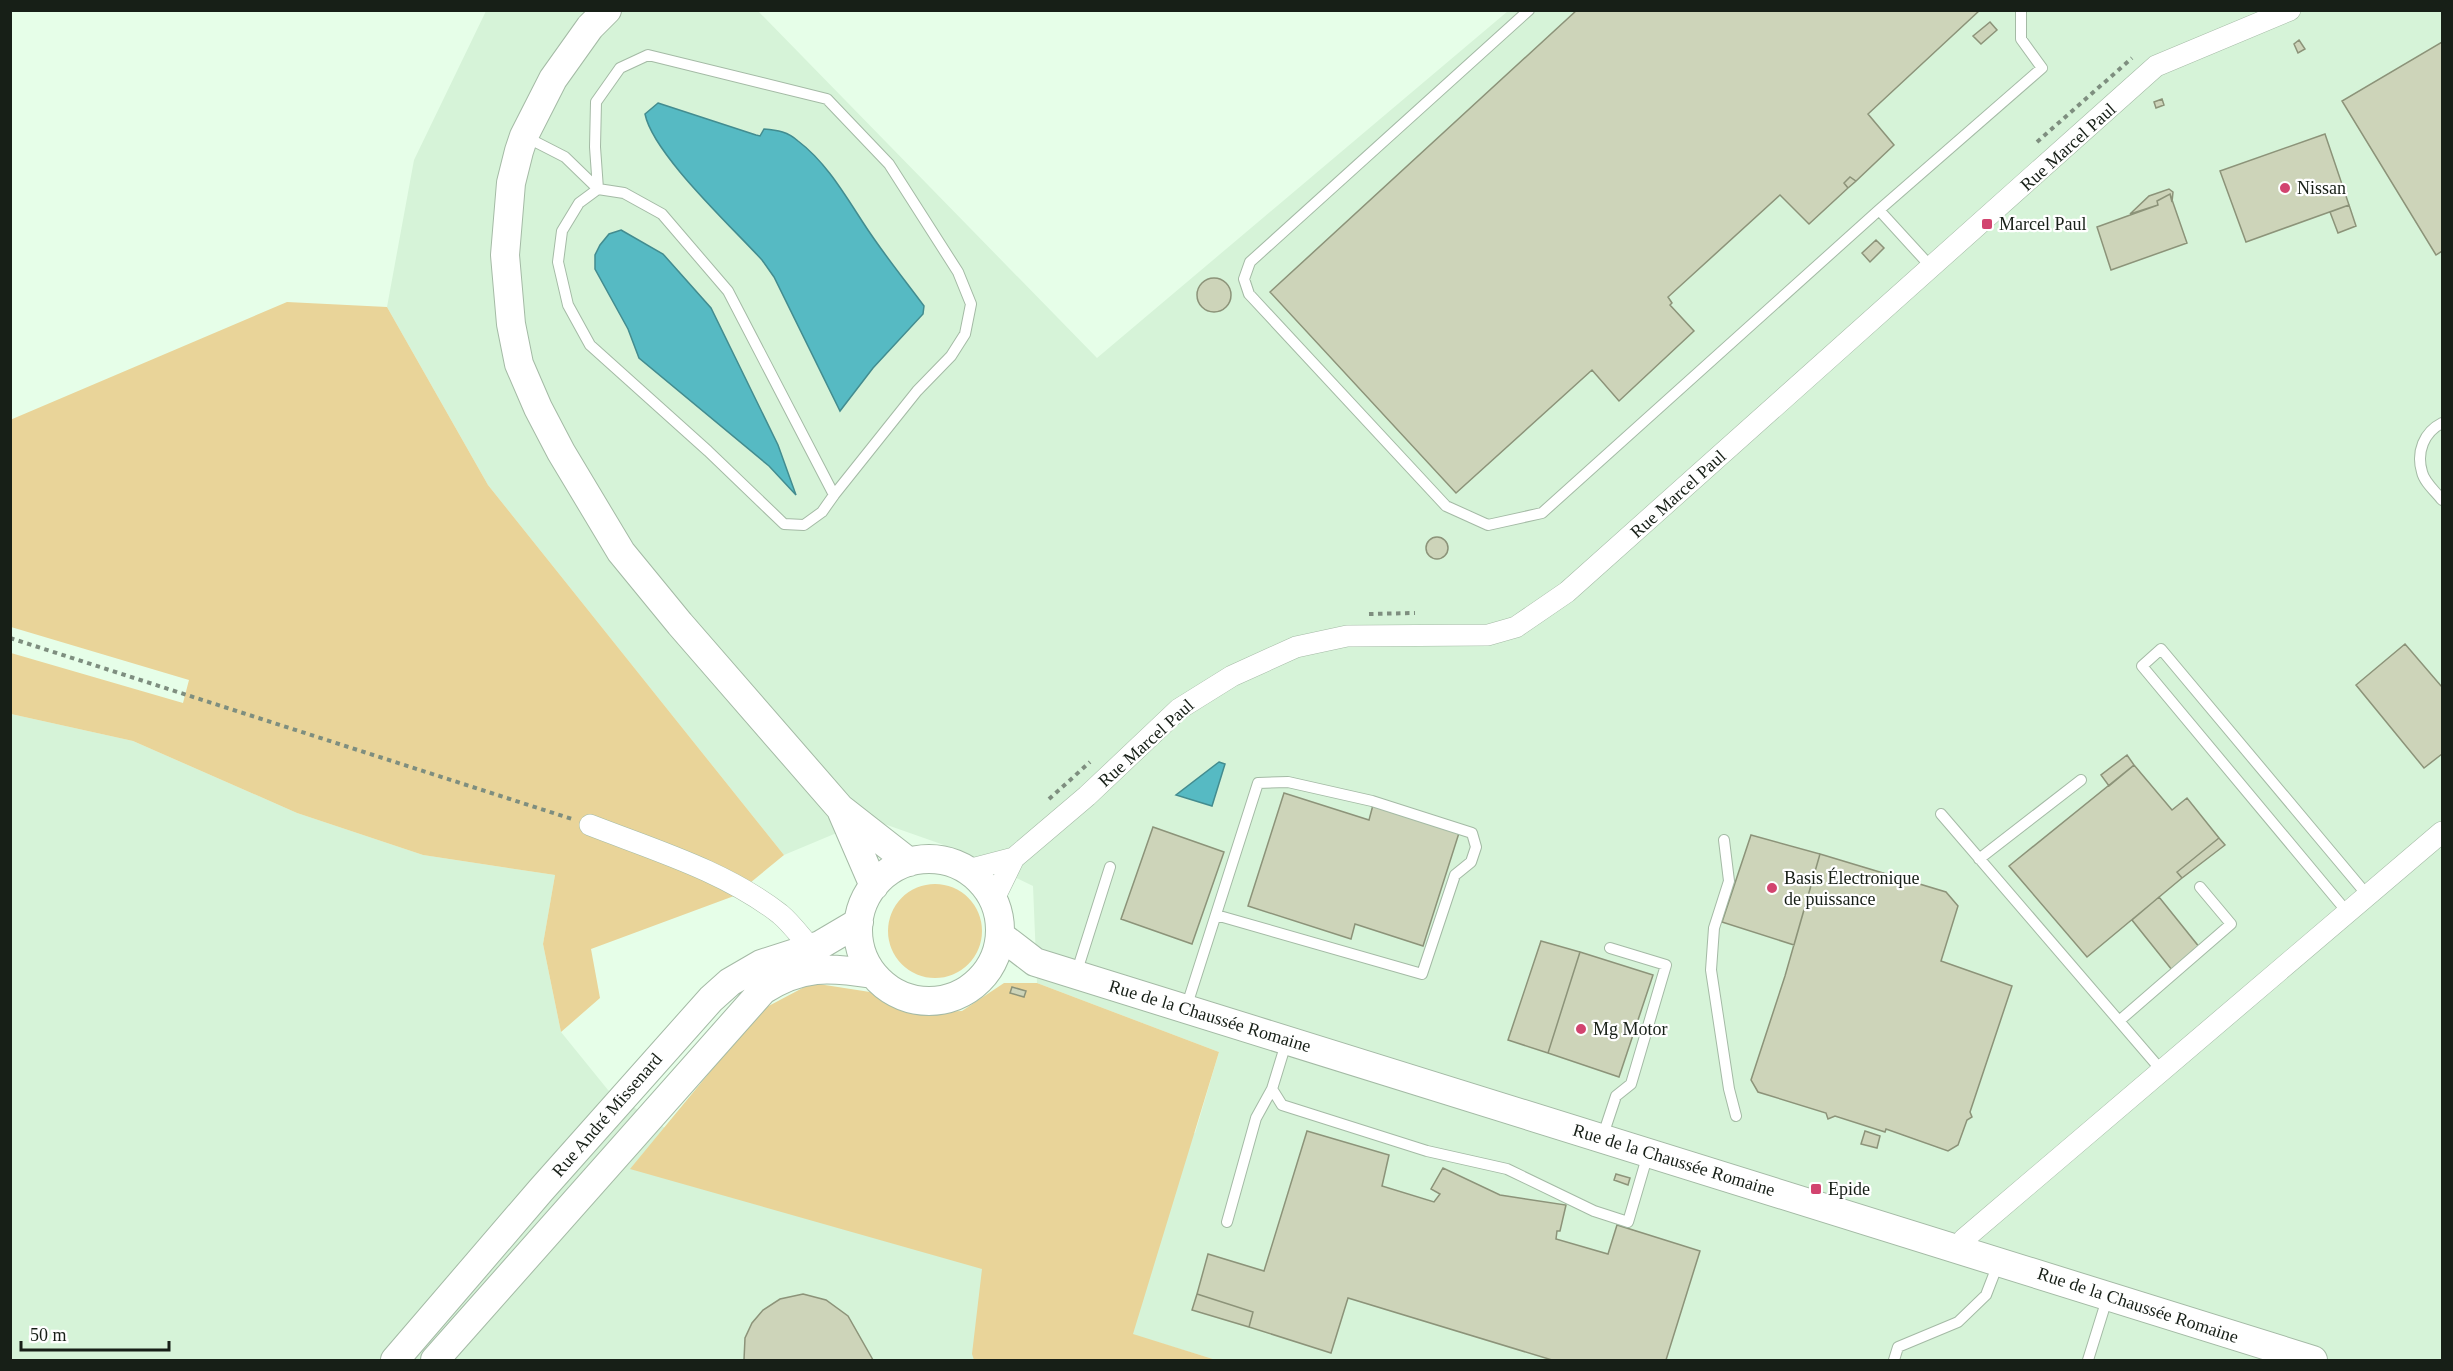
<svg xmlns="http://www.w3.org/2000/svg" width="2453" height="1371" font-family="Georgia,serif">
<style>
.built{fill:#d6f3d8}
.green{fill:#e9d499}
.water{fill:#56bac3;stroke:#438c8f;stroke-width:1.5}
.building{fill:#cdd4b9;stroke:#8c9379;stroke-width:1.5}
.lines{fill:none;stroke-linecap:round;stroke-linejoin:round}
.lane-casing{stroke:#a4baa5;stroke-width:12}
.street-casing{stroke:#a4baa5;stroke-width:22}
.secondary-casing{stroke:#a4baa5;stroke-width:30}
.path{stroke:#7e8e7f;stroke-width:4;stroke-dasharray:4.5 4.5;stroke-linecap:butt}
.lane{stroke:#fff;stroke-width:10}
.street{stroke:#fff;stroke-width:21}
.secondary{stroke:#fff;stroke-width:28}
.poi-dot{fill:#d2446f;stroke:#fff;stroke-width:2}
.labels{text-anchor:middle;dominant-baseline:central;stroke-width:4.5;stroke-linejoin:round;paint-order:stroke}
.street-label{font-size:18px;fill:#171f17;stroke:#fff}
.poi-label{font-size:18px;fill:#171f17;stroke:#fff;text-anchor:start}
</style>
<rect width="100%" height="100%" fill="#e6fee8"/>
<path class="built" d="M486,11H758L1097,358L1508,11H2442V1360H1216L1157,1342L1140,1360H11V714L133,741L297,813L423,855L555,875L543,944L561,1032L608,1090L674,1134L1195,1133L1219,1052L1037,983L1033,886L961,851L870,819L784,855L488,485L387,307L414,160Z"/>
<path class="green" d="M287,302L387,307L488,485L784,855L734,896L591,949L600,998L561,1032L543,944L555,875L423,855L297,813L133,741L11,714V653L183,703L189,680L11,627L10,420Z
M888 931a47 47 0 1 1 94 0a47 47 0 1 1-94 0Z
M812,983L870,992L910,1013L962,1011L1004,983H1037L1219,1052L1133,1334L1216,1360H974L972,1354L982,1269L630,1169L761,1010Z"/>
<path class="water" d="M658,103L756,135L760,136L764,129C778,130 788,132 798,141C826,162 845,195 864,224C882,252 904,279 924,306L923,314L873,368L840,411L774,277L762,260C732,227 653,154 645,114Z
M621,230L663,254L711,308L778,445L796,495L769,466L639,358L628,329L595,269V255L600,245L609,234Z
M1219,762L1225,764L1212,806L1176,795Z"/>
<path class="building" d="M1577,10H1980L1868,114L1894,145L1856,181L1850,177L1844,183L1848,188L1809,224L1780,195L1668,297L1672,303L1670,305L1694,331L1619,401L1592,370L1456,493L1270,292Z
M1990,22L1997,30L1981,44L1973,36Z
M2299,40L2305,49L2298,53L2294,44Z
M2442,42V251L2436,255L2342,101Z
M2162,99L2164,105L2156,108L2154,102Z
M2325,134L2349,205L2246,242L2220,171Z
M1850,177L1856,181L1848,188L1844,183Z
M2169,189L2173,192L2172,202L2170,194L2157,201L2158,205L2130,214L2149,196Z
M2170,194L2187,243L2111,270L2097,227L2158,205L2157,201Z
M2349,205L2356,226L2338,233L2330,212Z
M1876,240L1884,248L1870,262L1862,253Z
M1197 295a17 17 0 1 1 34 0a17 17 0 1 1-34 0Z
M1426 548a11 11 0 1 1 22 0a11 11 0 1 1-22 0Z
M2405,644L2442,687V754L2424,768L2356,685Z
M2127,755L2134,765L2109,786L2101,775Z
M2134,765L2172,810L2187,798L2219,838L2177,872L2182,878L2087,957L2009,866Z
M1284,793L1369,820L1373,805L1459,833L1423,946L1355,924L1351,939L1248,906Z
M1153,827L1224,852L1192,944L1121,919Z
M1751,835L1820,854L1794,945L1722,922Z
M2219,838L2225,845L2182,878L2177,872Z
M1820,854L1946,892L1958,906L1941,961L2012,986L1970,1112L1972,1117L1967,1120L1958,1145L1948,1151L1886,1129L1885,1132L1835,1116L1828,1119L1826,1113L1758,1092L1751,1080L1785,976Z
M2159,897L2200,948L2172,970L2132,920Z
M1541,941L1580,952L1548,1053L1508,1040Z
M1580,952L1653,975L1619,1077L1548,1053Z
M1012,987L1026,991L1024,997L1010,993Z
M1307,1131L1389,1155L1382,1186L1434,1202L1440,1194L1431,1189L1443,1168L1500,1195L1566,1205L1560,1231H1557L1556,1239L1608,1254L1617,1225L1700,1251L1666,1360H1552L1348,1298L1331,1353L1249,1327L1253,1312L1197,1294L1208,1254L1264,1271Z
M1865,1131L1880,1136L1877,1148L1861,1144Z
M1616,1174L1630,1178L1628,1185L1614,1180Z
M803,1294L826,1300L848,1316L873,1360H744L745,1338L752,1323L763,1310L780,1299Z
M1197,1294L1253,1312L1249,1327L1192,1310Z"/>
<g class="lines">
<defs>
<path id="lane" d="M1529,10L1250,262L1244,279L1249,294L1446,506L1488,525L1542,513L1879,210L2042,68L2021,39V10
M524,136L565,157L598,189L624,193L662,214L728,291L834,495L822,512L804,525L784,524L708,451L590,345L568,305L558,262L562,231L579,203L598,189
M598,189L595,147L596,102L620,68L648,55L827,99L889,164L958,272L971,304L965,334L951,356L917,391L834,495
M1879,210L1932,268
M2442,423C2424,432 2416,452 2422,472C2424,482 2436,492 2442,500
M1941,814L2162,1071
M1724,840L1729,881L1714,928L1711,970L1729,1089L1736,1116
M1979,859L2081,780
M2348,913L2142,666L2161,649L2368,896
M1076,974L1110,867
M1186,1008L1258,783L1288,782L1372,801L1472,833L1476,847L1471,862L1455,875L1422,974L1216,915
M2119,1021L2231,924L2200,887
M1272,1089L1282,1105L1427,1151L1507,1169L1594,1211L1628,1222L1648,1154
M1602,1138L1616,1096L1631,1084L1666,965L1610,948
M1227,1222L1256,1118L1272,1089L1287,1040
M1894,1360L1898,1347L1958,1322L1986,1295L1998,1264
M2088,1360L2107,1299"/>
<path id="street" d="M590,825C654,850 725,871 780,914C791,923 801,937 811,948
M968,870L1014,858
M994,899L1014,858L1087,796L1179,709L1232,676L1296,647L1347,636L1488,635L1516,627L1567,592L2156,66L2290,10
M1960,1249L1964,1239L2442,832"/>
<path id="secondary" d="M607,10L590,27L553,79L524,136L519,151L511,183L505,255L511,324L519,364L538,408L561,452L621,552L680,624L840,808L909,862
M842,812L874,886
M858 930a71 71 0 1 1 142 0a71 71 0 1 1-142 0Z
M1001,936L1035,962L2313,1360
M395,1360L541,1190L711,999L730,982L761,964L820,945L859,922
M435,1360L763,990C802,965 829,967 873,974"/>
</defs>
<use href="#lane" class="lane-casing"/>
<use href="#street" class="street-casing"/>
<use href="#secondary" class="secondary-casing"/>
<path class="path" d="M2037,142L2132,58
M1369,614L1415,613
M10,638L572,819
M1049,799L1090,762"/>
<use href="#lane" class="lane"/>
<use href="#street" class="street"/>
<use href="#secondary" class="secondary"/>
</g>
<g class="poi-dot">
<circle cx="2285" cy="188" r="6"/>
<rect x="1981" y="218" width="12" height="12" rx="3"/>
<circle cx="1772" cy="888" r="6"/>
<circle cx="1581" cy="1029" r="6"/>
<rect x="1810" y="1183" width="12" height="12" rx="3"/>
</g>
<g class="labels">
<g class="street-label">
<text transform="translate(2068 147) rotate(-42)">Rue Marcel Paul</text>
<text transform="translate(1678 494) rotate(-42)">Rue Marcel Paul</text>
<text transform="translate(1146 743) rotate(-42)">Rue Marcel Paul</text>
<text transform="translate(1210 1016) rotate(17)">Rue de la Chaussée Romaine</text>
<text transform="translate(607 1115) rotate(-49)">Rue André Missenard</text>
<text transform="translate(1674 1160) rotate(17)">Rue de la Chaussée Romaine</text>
<text transform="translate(2138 1305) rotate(18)">Rue de la Chaussée Romaine</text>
</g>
<g class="poi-label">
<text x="2297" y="188">Nissan</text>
<text x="1999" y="224">Marcel Paul</text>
<text x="1784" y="878">Basis Électronique<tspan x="1784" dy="21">de puissance</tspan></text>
<text x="1593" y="1029">Mg Motor</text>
<text x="1828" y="1189">Epide</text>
</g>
</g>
<rect width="2453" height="1371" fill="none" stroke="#171f17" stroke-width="24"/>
<path d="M21 1341v9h148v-9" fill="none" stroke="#171f17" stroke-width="3"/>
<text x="30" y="1341" font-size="18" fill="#171f17" stroke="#ffffff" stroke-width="4.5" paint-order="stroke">50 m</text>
</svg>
